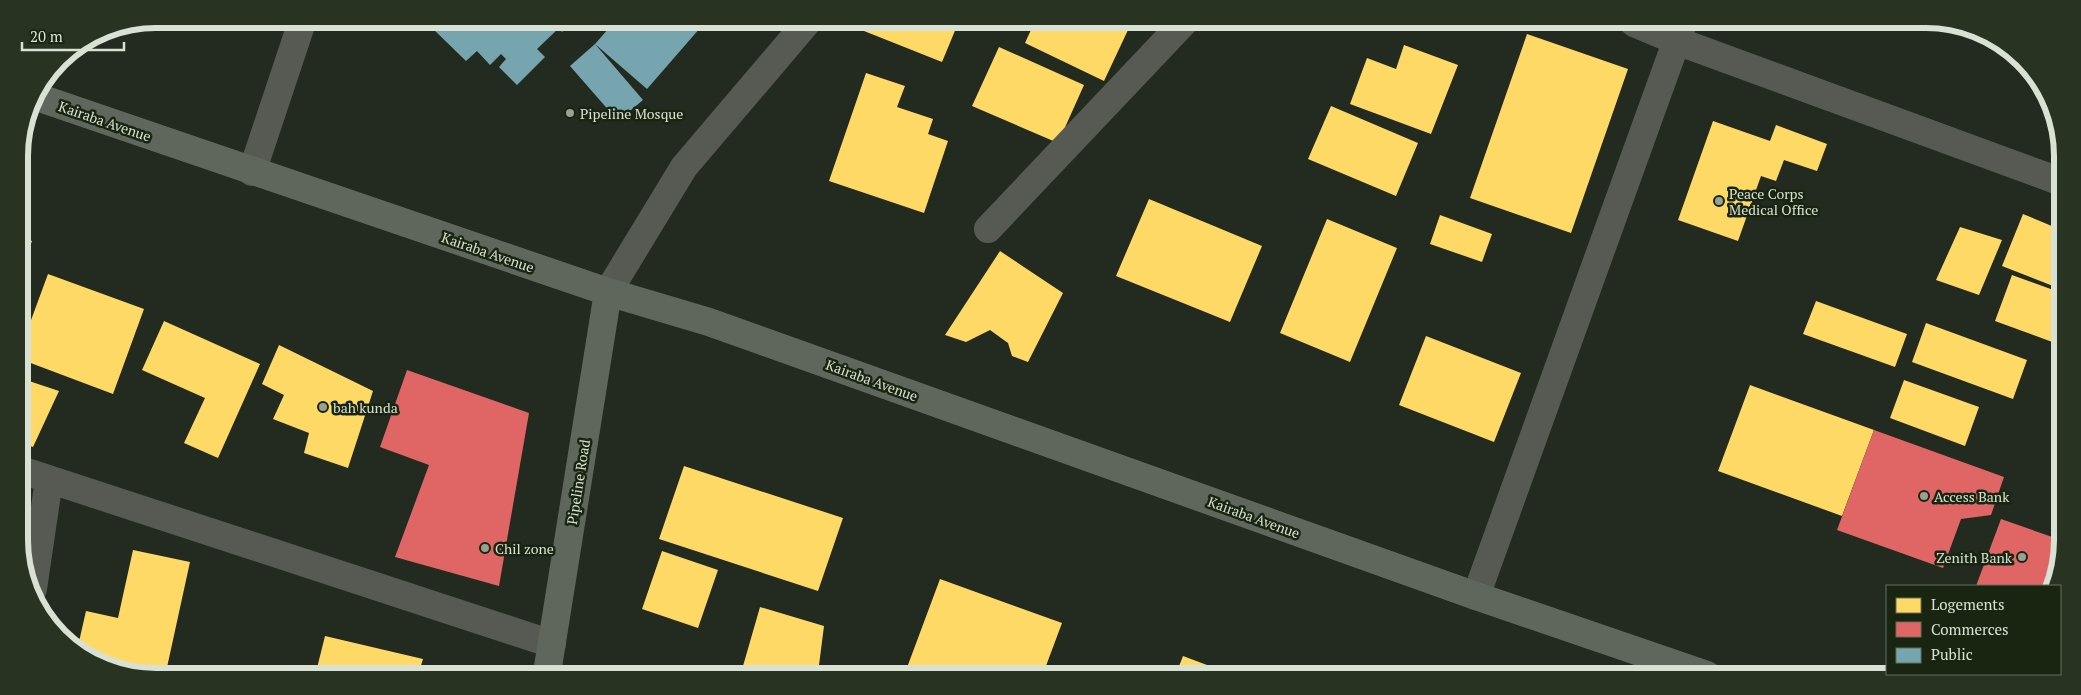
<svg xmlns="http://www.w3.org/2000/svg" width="2081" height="695" font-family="'PT Serif',serif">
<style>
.homes{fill:#ffd966}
.shops{fill:#e06666}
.public{fill:#76a5af}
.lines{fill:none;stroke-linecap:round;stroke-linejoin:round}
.street{stroke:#565a53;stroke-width:28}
.secondary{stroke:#5f665b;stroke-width:28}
.poi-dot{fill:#99a194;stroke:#192511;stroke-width:2}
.labels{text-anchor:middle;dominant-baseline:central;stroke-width:5;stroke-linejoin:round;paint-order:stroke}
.poi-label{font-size:14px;fill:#d8e1d3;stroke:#192511;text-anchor:start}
.street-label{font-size:14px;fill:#d8e1d3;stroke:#192511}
.rim{fill:none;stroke:#d8e1d3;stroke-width:6}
</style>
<rect width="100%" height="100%" fill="#232a1f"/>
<path class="homes" d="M869,21H959L942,62L864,31Z
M1035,21H1110L1128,30L1104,81L1025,43Z
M1527,34L1628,69L1571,233L1470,198Z
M1404,45L1458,65L1431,134L1350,104L1367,58L1396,69Z
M999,47L1084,85L1058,143L972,106Z
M2024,62L2028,65L2034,77L2020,71Z
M866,73L905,86L897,107L933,119L928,134L948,141L924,213L829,181Z
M1331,106L1418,143L1396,196L1308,159Z
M1713,121L1770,141L1776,125L1827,144L1817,171L1784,160L1776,181L1761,176L1738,241L1678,220Z
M1149,199L1262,246L1230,322L1116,276Z
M2023,214L2059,229V272L2053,286L2002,266Z
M1440,215L1492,234L1482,262L1430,244Z
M1327,219L1397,248L1350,362L1280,333Z
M1960,227L2002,240L1979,295L1936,280Z
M20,236L32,241L20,273Z
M1000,251L1063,293L1028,362L1012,356L1008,343L990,330L966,342L945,335Z
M48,274L144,309L113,394L20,359V350Z
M2012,275L2059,292V334L2055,343L1995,321Z
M1816,301L1907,334L1895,367L1803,334Z
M164,321L260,364L218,458L184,443L205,398L142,370Z
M1926,323L2027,360L2013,399L1912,362Z
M1426,336L1521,373L1494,442L1399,405Z
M279,345L373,391L348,468L304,453L309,433L273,419L284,395L262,384Z
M20,378L59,391L33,447L21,443Z
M1904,380L1979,407L1965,446L1890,418Z
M1750,385L1874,430L1842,516L1718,471Z
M684,466L843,518L818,591L659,539Z
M133,550L190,562L166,672H127L116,669L78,646L86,611L118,618Z
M662,551L718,570L698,628L642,609Z
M940,579L1062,623L1043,674L905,673Z
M760,607L824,626L818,673H741Z
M325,636L423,659L419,672H316Z
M1183,656L1231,674H1176Z
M659,667L674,672V673H657Z"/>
<path class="shops" d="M407,370L529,413L499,586L395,557L429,465L380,447Z
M1874,430L2004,477L1991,515L1961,519L1943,568L1837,530Z
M2001,519L2058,539V575L2052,586H1976Z"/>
<path class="public" d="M437,19L574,20L562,32L559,28L537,49L545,57L517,85L499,67L506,59L501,54L490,65L477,51L466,61L430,26Z
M616,20H707L647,89L595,44L643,100L618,121L570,66L595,44Z"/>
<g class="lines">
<path class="street" d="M1634,23L1677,41L2059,181
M252,172L303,19
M988,229L1185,21
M608,292L684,167L809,20
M21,470L552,644
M33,589L49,480
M1476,596L1683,23"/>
<path class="secondary" d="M34,96L608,292L709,322L1476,596L1707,675
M547,673L608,292"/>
</g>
<g class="poi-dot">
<circle cx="570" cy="113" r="5"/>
<circle cx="1719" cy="201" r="5"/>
<circle cx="323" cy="407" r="5"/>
<circle cx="1924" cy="496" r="5"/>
<circle cx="485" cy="548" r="5"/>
<circle cx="2022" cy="557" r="5"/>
</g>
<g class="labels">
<g class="poi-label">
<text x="580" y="113">Pipeline Mosque</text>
<text x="1729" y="193">Peace Corps<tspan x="1729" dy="16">Medical Office</tspan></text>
<text x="333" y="407">bah kunda</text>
<text x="1934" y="496">Access Bank</text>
<text x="495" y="548">Chil zone</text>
<text x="2012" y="557" text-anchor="end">Zenith Bank</text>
</g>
<g class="street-label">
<text transform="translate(105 121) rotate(19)">Kairaba Avenue</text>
<text transform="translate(488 252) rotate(19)">Kairaba Avenue</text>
<text transform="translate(872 380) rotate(20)">Kairaba Avenue</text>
<text transform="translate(578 482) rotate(-81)">Pipeline Road</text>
<text transform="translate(1254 517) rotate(20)">Kairaba Avenue</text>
</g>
</g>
<path d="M0 0H2081V695H0ZM156 28H1926A128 128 0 0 1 2054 156V540A128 128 0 0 1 1926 668H156A128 128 0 0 1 28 540V156A128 128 0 0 1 156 28Z" fill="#283421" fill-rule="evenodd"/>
<path class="rim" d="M156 28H1926A128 128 0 0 1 2054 156V540A128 128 0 0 1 1926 668H156A128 128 0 0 1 28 540V156A128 128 0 0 1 156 28Z"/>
<rect x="1886" y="585" width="175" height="90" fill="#192511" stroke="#65705f"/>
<rect x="1896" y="598" width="25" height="15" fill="#ffd966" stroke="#65705f"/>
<text x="1931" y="610" font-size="15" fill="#d8e1d3">Logements</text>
<rect x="1896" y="622" width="25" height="15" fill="#e06666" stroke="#65705f"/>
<text x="1931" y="635" font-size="15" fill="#d8e1d3">Commerces</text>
<rect x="1896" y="648" width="25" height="15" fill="#76a5af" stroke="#65705f"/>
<text x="1931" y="660" font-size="15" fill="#d8e1d3">Public</text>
<path d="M22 42v8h102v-8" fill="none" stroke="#d8e1d3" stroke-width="2.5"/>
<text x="30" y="42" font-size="15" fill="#d8e1d3" stroke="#192511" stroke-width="4" paint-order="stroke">20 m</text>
</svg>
